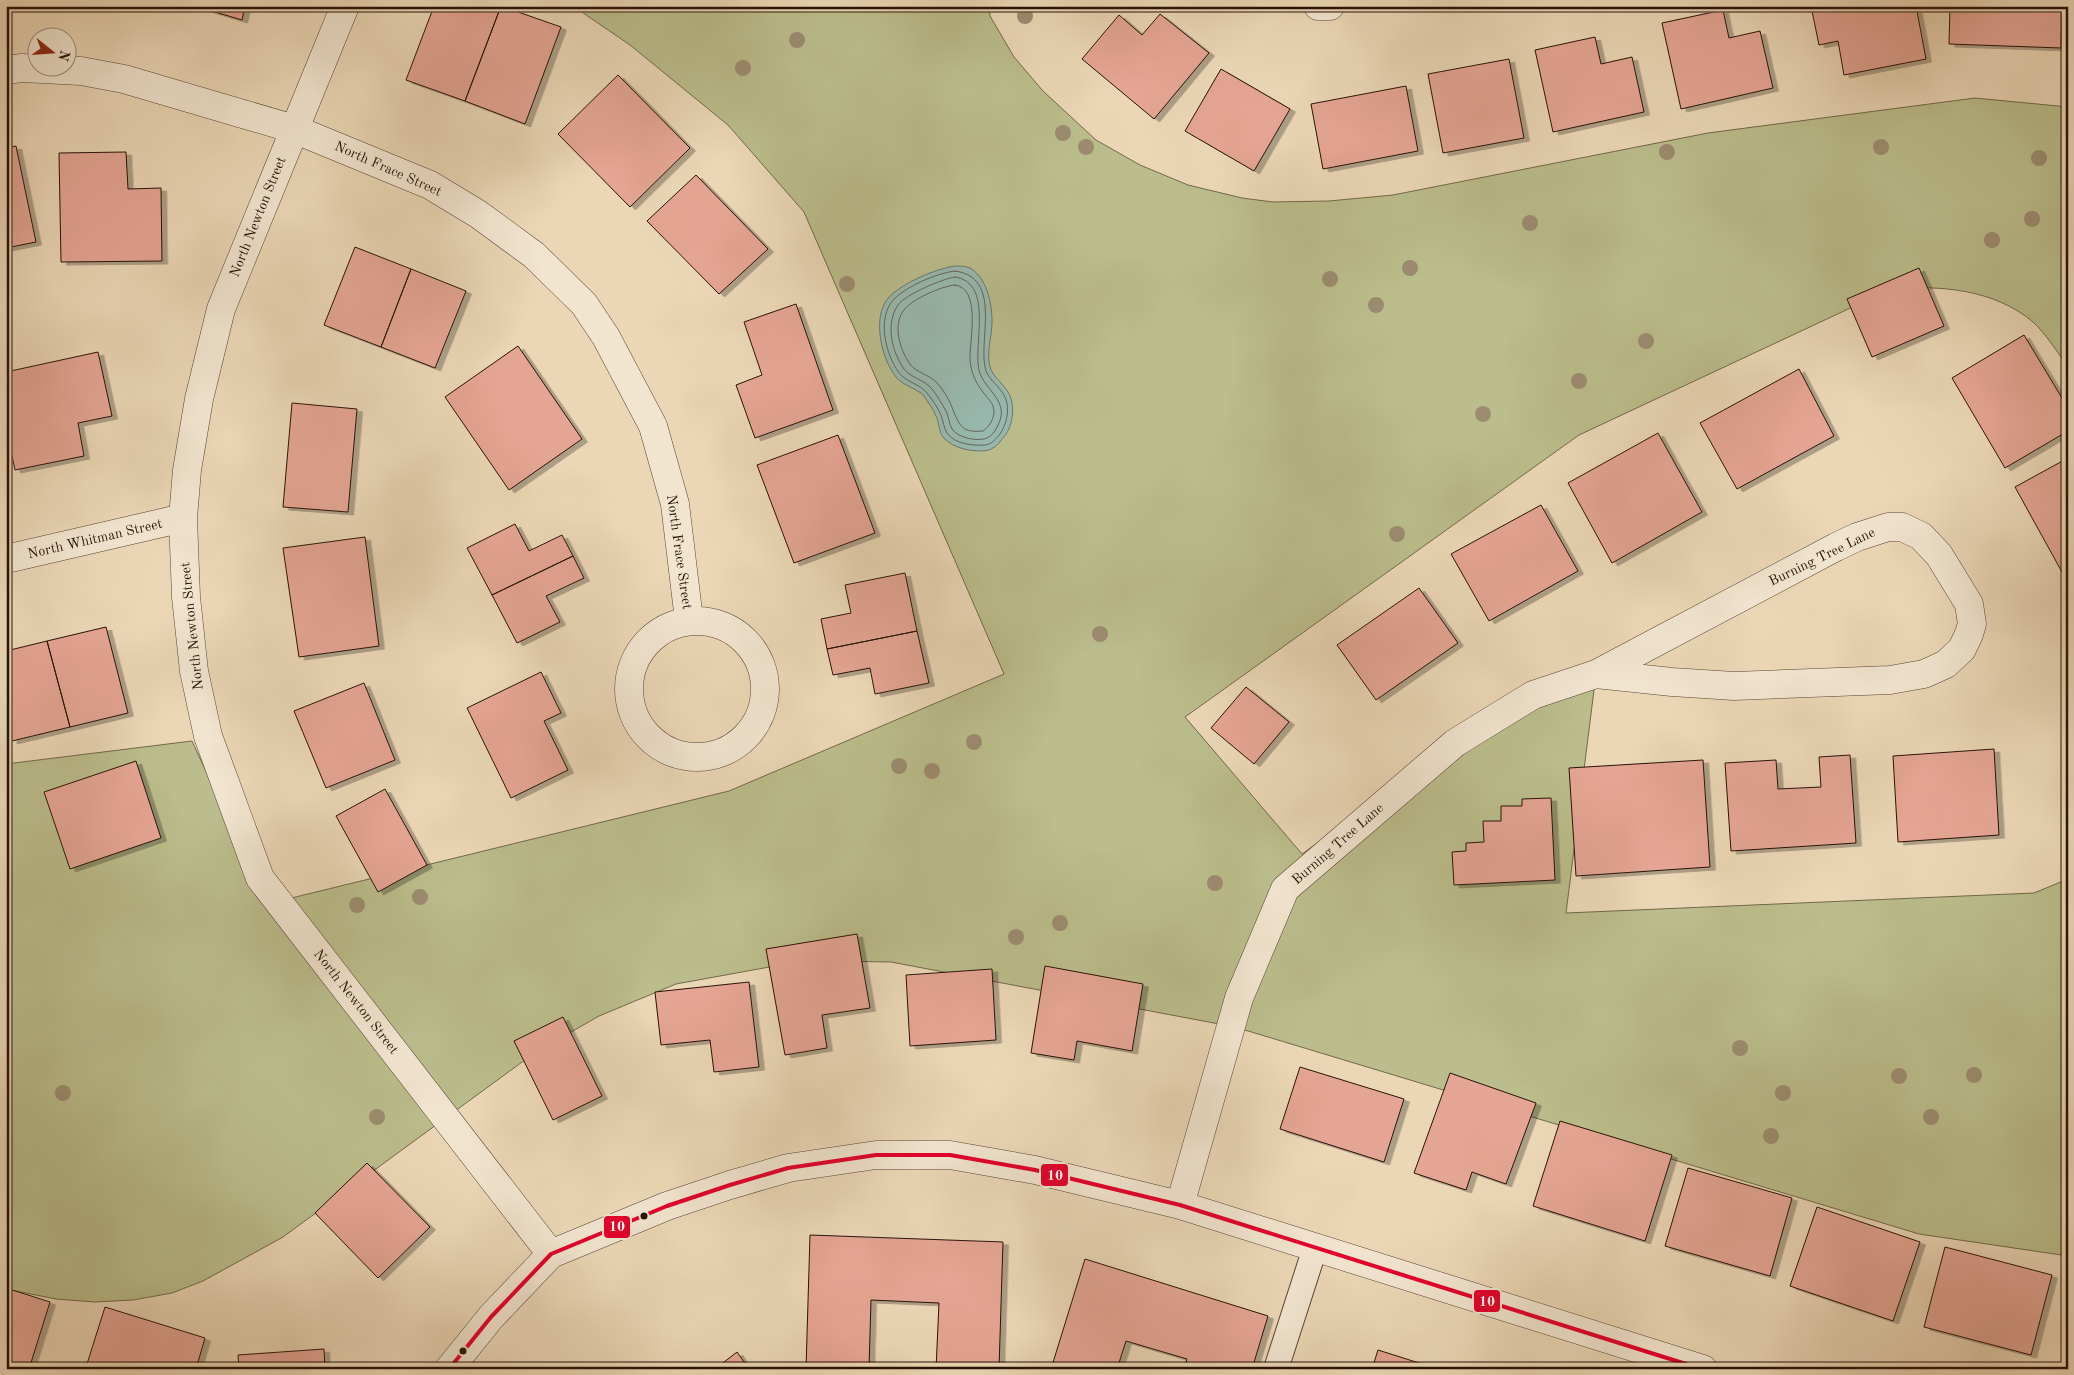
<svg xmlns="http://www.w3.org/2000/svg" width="2074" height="1375" font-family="'Old Standard TT',serif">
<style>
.green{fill:#bbbd8c;stroke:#71684a}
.water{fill:#98b9af;stroke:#6b766c}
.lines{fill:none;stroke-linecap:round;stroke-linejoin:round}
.shore{stroke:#60665b;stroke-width:1}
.building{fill:#e5a594;stroke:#271207;filter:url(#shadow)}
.service-casing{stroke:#584333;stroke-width:26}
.minor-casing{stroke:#584333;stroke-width:29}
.service{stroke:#f2e5d0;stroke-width:24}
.minor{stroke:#f2e5d0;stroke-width:28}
.bus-1-casing{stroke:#f2e5d0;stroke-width:8}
.bus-1{stroke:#e4002b;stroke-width:4}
.tree{fill:#9c8c70}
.bus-dot{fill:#271207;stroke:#f2e5d0;stroke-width:2}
.labels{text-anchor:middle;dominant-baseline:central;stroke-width:5;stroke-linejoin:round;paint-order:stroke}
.street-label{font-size:14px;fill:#271207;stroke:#f2e5d0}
.line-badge{stroke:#f2e5d0;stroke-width:2}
.badge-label{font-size:14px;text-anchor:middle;font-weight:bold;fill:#fff}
</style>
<defs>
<filter id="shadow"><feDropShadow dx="5.5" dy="3" stdDeviation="0" flood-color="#0004"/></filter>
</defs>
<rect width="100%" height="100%" fill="#ebd7b6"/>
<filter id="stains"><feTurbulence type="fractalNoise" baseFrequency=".004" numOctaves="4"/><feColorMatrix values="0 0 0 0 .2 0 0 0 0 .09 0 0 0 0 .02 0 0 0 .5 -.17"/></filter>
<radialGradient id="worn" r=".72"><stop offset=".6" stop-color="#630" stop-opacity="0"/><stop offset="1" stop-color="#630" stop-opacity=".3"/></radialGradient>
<path class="green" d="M573,6H989L990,16L1014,57L1043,91L1096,140L1140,165L1188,185L1242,198L1273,202L1329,201L1393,195L1708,133L1975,98L2068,107V367C2058,353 2046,334 2033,322C1994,289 1940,285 1891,289L1579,435L1185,717L1302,854L1455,743L1596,674L1566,913L2034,893L2068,879V1256L1919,1234L1235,1027L891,962L829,961L775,966L676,984L599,1016L533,1054L283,1237L203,1281L172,1293L133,1300L95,1302L56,1299L6,1289V764L192,741L267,904L729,791L1004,674L804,212L728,125L630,45Z"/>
<path class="water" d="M955,266C959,266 966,266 970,268C987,278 992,303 992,322C992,337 986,352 990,367C993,376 1000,381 1005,388C1016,400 1014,422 1006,434C1001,440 997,447 989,450C976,453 952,449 943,437C939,432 939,422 936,416C933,409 928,402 924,396C917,388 903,386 896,377C881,358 871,315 890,296C905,282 935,269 955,266Z"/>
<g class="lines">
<path class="shore" d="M955,271C1002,277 979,337 985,367C987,378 996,383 1002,392C1011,404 1008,422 1000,434C996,439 992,444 985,445C974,446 954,444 947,433C944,428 943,421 941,415C938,408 932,399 927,393C920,384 906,382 899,373C886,355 876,318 894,299C907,286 937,273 955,271Z
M955,277C994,282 973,344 979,370C984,391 1012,401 997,427C995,431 992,436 987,438C978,442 958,438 952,429C949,424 949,417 946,411C942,404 937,395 932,389C925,380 911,378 904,369C892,352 885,324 898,305C906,294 942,279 955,277Z
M955,285C981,288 970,339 970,357C970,370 975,382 983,392C988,399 994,403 994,412C994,419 989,427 983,431C962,433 960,426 953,410C950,401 944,391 938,384C931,375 916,373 910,364C900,350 892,325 904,310C912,299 942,286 955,285Z"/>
</g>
<path class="building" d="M195,6H245L242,20Z
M434,6H501L465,101L406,80Z
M501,6L561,27L525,124L465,101Z
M1811,6H1858V9L1871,6H1916L1926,59L1844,75L1838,41L1819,45Z
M1950,6H2062L2061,48L1949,44Z
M1723,10L1729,38L1760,31L1773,88L1681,109L1662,23Z
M1160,14L1209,53L1154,119L1082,59L1119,15L1142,35Z
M1595,37L1601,64L1632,57L1644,112L1553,132L1535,50Z
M1509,59L1524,138L1443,153L1428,74Z
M1221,69L1290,109L1254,171L1185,131Z
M618,75L690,148L630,207L558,134Z
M1406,86L1418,151L1323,169L1311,104Z
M16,146L36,242L6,248V148Z
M126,152L128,189L161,188L162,261L61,262L59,153Z
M696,175L768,249L719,294L647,221Z
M355,247L411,269L381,347L324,325Z
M1919,268L1944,326L1872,357L1847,299Z
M411,269L466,291L435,368L381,347Z
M796,304L833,410L755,438L736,385L762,375L744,322Z
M2024,335L2068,408V431L2005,468L1952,378Z
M518,346L582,439L509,490L445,397Z
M98,352L112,416L78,423L84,456L15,470L6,428V372Z
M1799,369L1834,436L1737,489L1700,423Z
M292,403L357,409L348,512L283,507Z
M1658,433L1702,512L1612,563L1568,483Z
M838,435L875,533L794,563L757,465Z
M2068,458V583L2015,487Z
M1541,505L1578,571L1489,621L1451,554Z
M515,524L529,551L562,535L573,556L492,595L467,548Z
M365,537L379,646L299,657L283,548Z
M573,556L584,578L546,596L560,622L517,643L492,595Z
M905,573L917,631L827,649L821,619L851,613L845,585Z
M1419,588L1458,643L1376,700L1337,645Z
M106,627L128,713L70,727L47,641Z
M917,631L929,683L875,694L870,668L833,675L827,649Z
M47,641L70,727L12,741L6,719V651Z
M541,672L561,713L544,721L568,770L511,798L467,708Z
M364,683L395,760L326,788L294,711Z
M1246,687L1289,722L1254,764L1211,728Z
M1994,749L1999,835L1898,842L1893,756Z
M1850,755L1856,843L1731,851L1725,763L1776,760L1778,789L1821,787L1819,757Z
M1703,760L1710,867L1576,876L1569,768Z
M136,761L161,838L70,869L44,792Z
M385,789L427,865L378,892L336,816Z
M1551,798L1555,880L1454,885L1452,852L1466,851V843L1484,842L1483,821H1501V806H1522V799Z
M857,934L870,1008L822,1015L827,1048L785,1055L766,949Z
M1045,966L1143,984L1132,1051L1077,1041L1074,1060L1031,1053Z
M992,969L996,1040L910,1046L906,975Z
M749,982L759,1067L714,1072L710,1040L661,1045L655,992Z
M563,1017L602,1096L553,1120L514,1041Z
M1300,1067L1404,1099L1384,1162L1280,1129Z
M1450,1073L1536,1103L1506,1184L1472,1172L1466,1190L1414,1173Z
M1560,1121L1672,1155L1645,1241L1533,1206Z
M367,1163L430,1227L378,1278L315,1213Z
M1688,1168L1792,1198L1770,1276L1665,1246Z
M1817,1207L1920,1242L1893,1321L1790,1286Z
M810,1235L1003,1242L999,1369H936L939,1303L871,1300L869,1368L892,1369H806Z
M1945,1247L2052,1275L2031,1355L1924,1327Z
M1085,1259L1268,1316L1252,1369H1184L1187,1359L1126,1341L1117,1369H1051Z
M9,1289L50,1302L29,1369H6V1298Z
M105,1307L205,1338L196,1369H102L87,1364Z
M324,1349L325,1369H239L238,1355Z
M1378,1350L1438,1369H1372Z
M737,1352L749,1369H715Z"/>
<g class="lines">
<defs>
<path id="service" d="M1276,1369L1315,1248"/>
<path id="minor" d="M345,6L221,309L199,399L187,470L183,518L186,597L194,671L208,736L260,878L551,1254
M1318,6H1330
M6,70L22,68L81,71L124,79L294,129L430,185L478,214L534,255L584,304L606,337L653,426L675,504L689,620
M6,559L183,518
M629 689a68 68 0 1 1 136 0a68 68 0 1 1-136 0Z
M1180,1205L1239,998L1285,889L1455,743L1533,695L1596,674L1672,682L1734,686L1890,680L1924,674L1933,670L1946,664L1962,649L1969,634L1972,624L1969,604L1939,555L1921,536L1902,527H1888L1857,537L1836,547L1596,674
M449,1369L491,1317L551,1254L667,1206L730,1185L788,1168L876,1155H950L1035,1170L1180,1205L1703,1369"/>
</defs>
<use href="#service" class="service-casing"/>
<use href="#minor" class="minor-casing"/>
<use href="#service" class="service"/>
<use href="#minor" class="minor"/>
<defs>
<path id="bus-1" d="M449,1369L491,1317L551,1254L667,1206L730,1185L788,1168L876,1155H950L1035,1170L1180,1205L1702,1369"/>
</defs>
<use href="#bus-1" class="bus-1-casing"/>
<use href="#bus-1" class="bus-1"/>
</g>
<g class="tree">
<circle cx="1025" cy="16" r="8"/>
<circle cx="797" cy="40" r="8"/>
<circle cx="743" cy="68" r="8"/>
<circle cx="1063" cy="133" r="8"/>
<circle cx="1086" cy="147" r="8"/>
<circle cx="1881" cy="147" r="8"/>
<circle cx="1667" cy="152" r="8"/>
<circle cx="2039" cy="158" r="8"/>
<circle cx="2032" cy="219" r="8"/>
<circle cx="1530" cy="223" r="8"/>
<circle cx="1992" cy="240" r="8"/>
<circle cx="1410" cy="268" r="8"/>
<circle cx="1330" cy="279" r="8"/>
<circle cx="847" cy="284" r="8"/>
<circle cx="1376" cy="305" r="8"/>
<circle cx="1646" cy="341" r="8"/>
<circle cx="1579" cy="381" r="8"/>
<circle cx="1483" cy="414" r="8"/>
<circle cx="1397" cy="534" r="8"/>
<circle cx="1100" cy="634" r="8"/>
<circle cx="974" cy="742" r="8"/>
<circle cx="899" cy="766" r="8"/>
<circle cx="932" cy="771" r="8"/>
<circle cx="1215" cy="883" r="8"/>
<circle cx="420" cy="897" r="8"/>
<circle cx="357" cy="905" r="8"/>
<circle cx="1060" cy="923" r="8"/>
<circle cx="1016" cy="937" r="8"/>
<circle cx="1740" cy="1048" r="8"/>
<circle cx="1974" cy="1075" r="8"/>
<circle cx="1899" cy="1076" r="8"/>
<circle cx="63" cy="1093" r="8"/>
<circle cx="1783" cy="1093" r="8"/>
<circle cx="377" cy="1117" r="8"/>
<circle cx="1931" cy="1117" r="8"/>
<circle cx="1771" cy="1136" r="8"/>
</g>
<g class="bus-dot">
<circle cx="644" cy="1216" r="4.5"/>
<circle cx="463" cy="1351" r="4.5"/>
</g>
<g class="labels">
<g class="street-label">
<text transform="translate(388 169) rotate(24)">North Frace Street</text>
<text transform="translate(258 217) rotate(-68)">North Newton Street</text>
<text transform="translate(95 539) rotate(-13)">North Whitman Street</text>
<text transform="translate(679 552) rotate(82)">North Frace Street</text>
<text transform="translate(1822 557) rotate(-26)">Burning Tree Lane</text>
<text transform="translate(192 626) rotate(-96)">North Newton Street</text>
<text transform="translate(1338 844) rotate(-41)">Burning Tree Lane</text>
<text transform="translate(356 1002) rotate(52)">North Newton Street</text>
</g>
</g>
<g class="line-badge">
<rect x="1040" y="1163" width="29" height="24" rx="5" fill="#e4002b"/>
<rect x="603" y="1215" width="28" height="24" rx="5" fill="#e4002b"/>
<rect x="1473" y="1289" width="28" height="24" rx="5" fill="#e4002b"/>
</g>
<g class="badge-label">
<text x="1055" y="1180">10</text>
<text x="617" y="1231">10</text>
<text x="1487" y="1306">10</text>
</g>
<rect width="2074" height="1375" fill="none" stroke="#ebd7b6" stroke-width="25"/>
<rect x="8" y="8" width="2059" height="1360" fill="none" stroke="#271207" stroke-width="2.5"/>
<rect x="12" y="12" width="2049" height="1350" fill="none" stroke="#271207"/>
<g transform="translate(52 52) rotate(107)"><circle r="24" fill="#f2e5d0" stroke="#a19180"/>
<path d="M0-4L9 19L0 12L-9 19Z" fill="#8f2418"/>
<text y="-8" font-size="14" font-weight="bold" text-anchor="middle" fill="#271207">N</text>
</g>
<rect width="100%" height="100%" filter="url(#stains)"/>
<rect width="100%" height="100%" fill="url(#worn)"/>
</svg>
